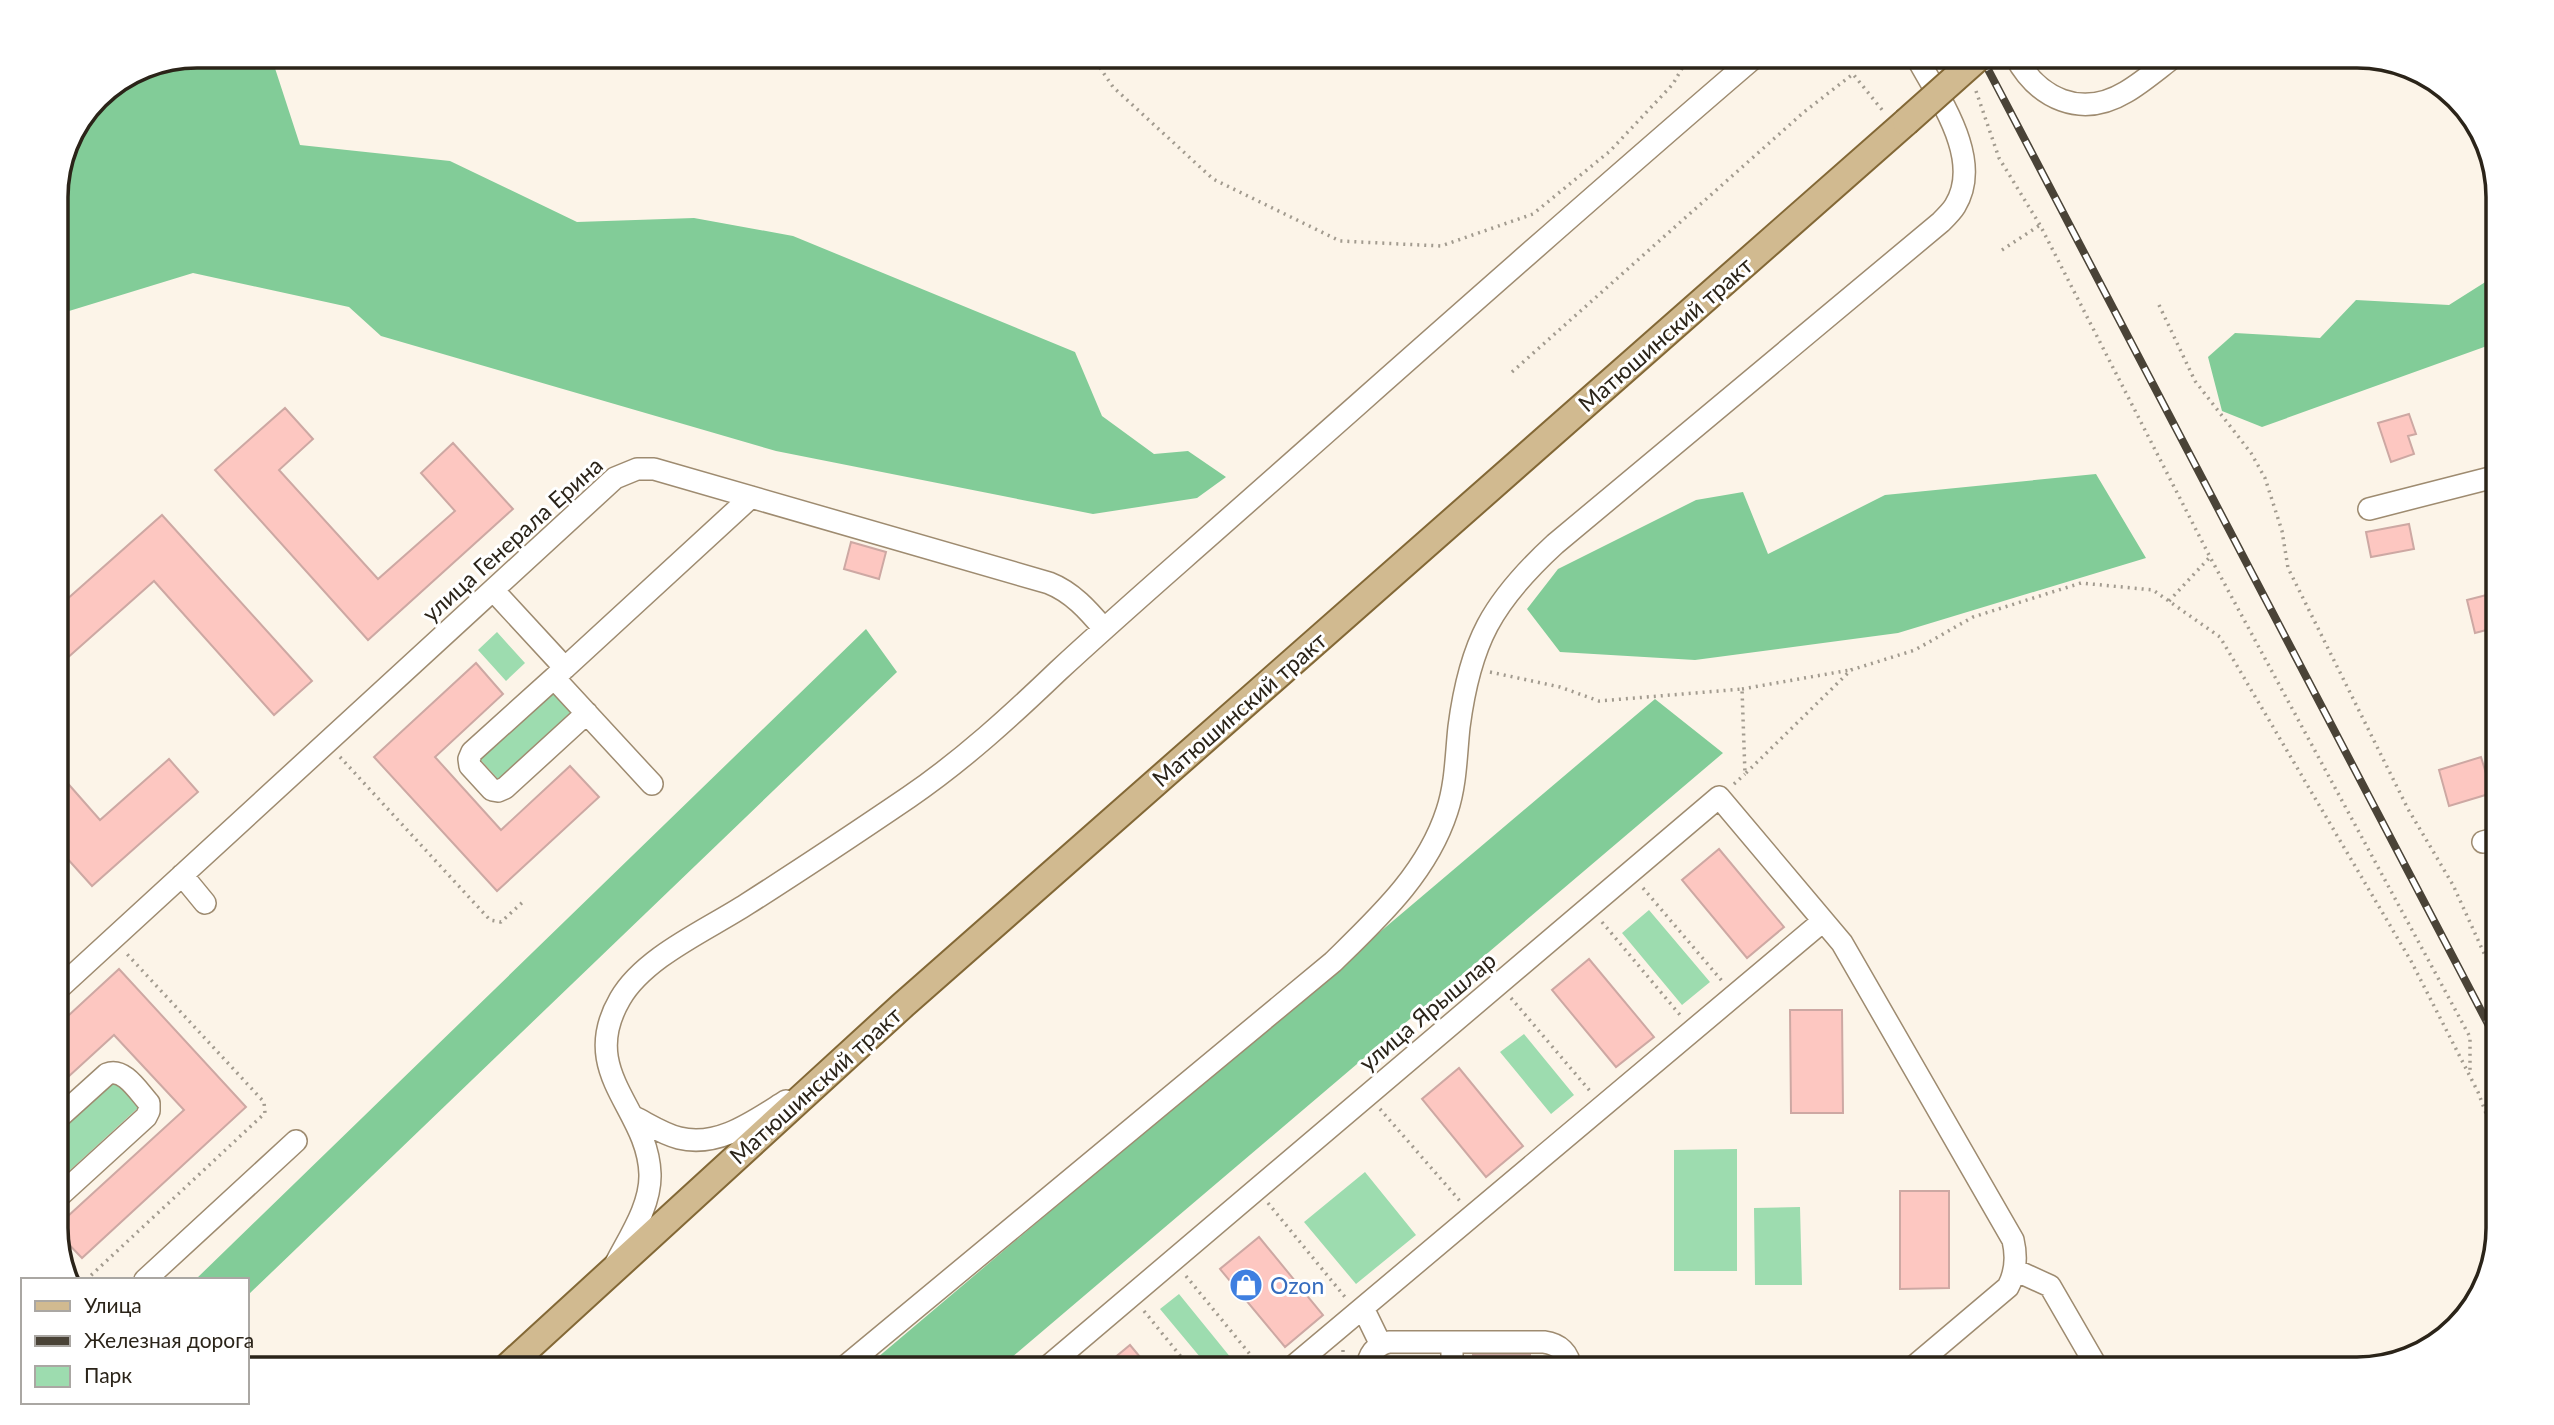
<svg xmlns="http://www.w3.org/2000/svg" width="2554" height="1425" font-family="Lato,sans-serif">
<style>
.green{fill:#9ddcaf}
.forest{fill:#82cc98}
.building{fill:#fdc7c1;stroke:#cda8a3;stroke-width:2}
.lines{fill:none;stroke-linecap:round;stroke-linejoin:round}
.minor-casing{stroke:#9e8b70;stroke-width:24}
.major-casing{stroke:#836836;stroke-width:30}
.path{stroke:#a29b8f;stroke-width:3.5;stroke-dasharray:2 5;stroke-linecap:butt}
.minor{stroke:#fff;stroke-width:21}
.major{stroke:#d1ba90;stroke-width:26}
.rail-casing{stroke:#4a4337;stroke-width:8}
.rail{stroke:#fff;stroke-width:5;stroke-dasharray:16;stroke-linecap:butt}
.major-bridge-casing{stroke:#836836;stroke-width:30;stroke-linecap:butt}
.major-bridge{stroke:#d1ba90;stroke-width:26}
.labels{text-anchor:middle;dominant-baseline:central;stroke-width:6;stroke-linejoin:round;paint-order:stroke}
.street-label{font-size:23px;fill:#2b2419;stroke:#fff}
.shop-label{font-size:23px;fill:#366cbe;stroke:#fff;text-anchor:start}
.rim{fill:none;stroke:#2b2419;stroke-width:3.5}
</style>
<rect width="100%" height="100%" fill="#fcf4e8"/>
<path class="green" d="M497,632L525,663L506,681L478,650Z
M551,690L572,714L499,780L478,757Z
M1649,910L1710,982L1682,1005L1622,933Z
M1524,1034L1574,1095L1551,1114L1500,1052Z
M111,1077L139,1107L56,1183V1128Z
M1737,1149V1271H1674V1150Z
M1365,1172L1416,1235L1356,1284L1304,1222Z
M1800,1207L1802,1285H1755L1754,1208Z
M1179,1294L1240,1369H1210L1160,1309Z"/>
<path class="forest" d="M197,56H271L300,145L450,161L577,222L694,218L793,236L1075,352L1102,416L1154,454L1188,451L1226,477L1197,498L1093,514L776,451L381,336L349,307L193,273L56,315V188L67,143L98,97L143,67Z
M2498,274V342L2262,427L2222,411L2208,357L2235,333L2320,338L2356,300L2449,305Z
M2096,474L2146,558L1898,633L1695,660L1560,652L1527,609L1558,569L1696,500L1743,492L1768,554L1885,495Z
M866,629L897,672L247,1296V1280H195Z
M1655,699L1723,753L998,1369H864Z"/>
<path class="building" d="M285,408L313,439L279,470L378,579L455,511L421,473L453,443L513,509L368,640L215,470Z
M2409,414L2416,434L2408,436L2414,454L2391,462L2378,423Z
M162,515L312,681L274,715L154,581L56,668V609Z
M2409,524L2414,549L2371,557L2366,532Z
M851,542L886,552L879,579L844,569Z
M2498,592V627L2475,633L2467,600Z
M476,663L503,694L435,757L501,830L570,766L599,797L497,891L374,757Z
M2481,757L2492,793L2449,806L2439,770Z
M169,759L198,792L92,886L56,846V770L100,820Z
M1719,849L1784,927L1747,958L1682,880Z
M1589,959L1654,1037L1616,1067L1552,990Z
M119,969L246,1107L82,1258L56,1231V1227L184,1110L114,1035L56,1088V1027Z
M1790,1010H1842L1843,1113H1791Z
M1459,1068L1523,1146L1486,1177L1422,1099Z
M1900,1191H1949V1288L1900,1289Z
M1259,1237L1323,1315L1285,1347L1220,1269Z
M1130,1345L1150,1369H1101Z
M1473,1355H1530V1369H1473Z"/>
<g class="lines">
<defs>
<path id="minor" d="M2015,56C2038,99 2081,119 2126,92C2143,82 2159,68 2175,56
M2369,509L2498,476
M493,590L565,668
M554,678L472,752L469,759L470,766L492,790L498,791L505,788L587,713
M652,784L554,678L751,497
M2483,842L2498,838
M182,875L205,903
M56,991L615,478L637,469H654L1049,583C1072,592 1088,610 1104,629
M634,1117C648,1124 663,1134 679,1138C718,1148 754,1121 786,1101
M56,1120L107,1074C124,1067 138,1091 149,1103V1111L146,1117L56,1199
M616,1263C630,1236 651,1205 650,1174C648,1108 577,1073 620,999C644,957 707,930 747,904C802,869 856,833 909,797C963,760 1011,716 1058,671C1099,633 1141,596 1183,559C1374,391 1563,221 1756,56
M2015,1270L2050,1286L2098,1369
M145,1280L296,1141
M1363,1308L1381,1345
M1452,1342V1369
M842,1369L1333,962C1379,917 1427,873 1447,811C1456,784 1456,755 1459,727C1470,642 1492,602 1555,544L1941,222C1946,217 1952,211 1955,206C1984,159 1938,97 1916,56
M1045,1369L1719,797L1842,943L2013,1240C2017,1257 2016,1272 2008,1287L1911,1369
M1290,1369L1823,921
M1367,1369C1368,1355 1375,1345 1389,1342H1544C1559,1344 1570,1353 1570,1369"/>
<path id="major" d="M505,1369L903,1005L1906,122"/>
</defs>
<use href="#minor" class="minor-casing"/>
<use href="#major" class="major-casing"/>
<path class="path" d="M1092,56L1113,87L1213,179L1340,241L1441,246L1533,214L1610,151L1673,84L1689,56
M1976,91L1999,158L2040,225L2210,557L2470,1037V1074
M2002,250L2040,225
M2159,305L2195,381L2251,453L2265,478L2282,531L2288,568L2408,809L2453,885L2498,984
M1512,372L1804,112L1853,74L1883,111
M2169,601L2210,557
M1490,672L1560,687L1599,701L1742,689L1745,774L1851,670L1915,650L1973,617L2081,583L2153,590L2220,637L2411,961L2478,1092L2498,1145
M1742,689L1850,670
M340,757L490,920L501,922L525,900
M1734,784L1745,774
M1643,888L1722,981
M1602,922L1680,1015
M1511,998L1590,1091
M1380,1109L1460,1201
M1268,1203L1345,1297
M1186,1276L1262,1369
M86,1280L265,1113L264,1102L126,953
M1144,1311L1191,1369
M1343,1350V1369"/>
<use href="#minor" class="minor"/>
<use href="#major" class="major"/>
<defs>
<path id="rail" d="M1981,56L2498,1043"/>
</defs>
<use href="#rail" class="rail-casing"/>
<use href="#rail" class="rail"/>
<defs>
<path id="major-bridge" d="M1906,122L1980,56"/>
</defs>
<use href="#major-bridge" class="major-bridge-casing"/>
<use href="#major-bridge" class="major-bridge"/>
</g>
<defs>
<symbol id="shop-disc" viewBox="-11 -11 22 22"><circle r="9.5" fill="#3f7fe0" stroke="#fff"/><path d="M-5-2.5h2.3a2.7 3.5 0 0 1 5.4 0H5L5.5 6h-11ZM-1.5-2.5h3a1.5 2.3 0 0 0-3 0Z" fill="#fff"/></symbol>
</defs>
<g fill-rule="evenodd">
<use href="#shop-disc" x="1227" y="1266" width="38" height="38"/>
</g>
<g class="labels">
<g class="street-label">
<text transform="translate(1665 334) rotate(-41)">Матюшинский тракт</text>
<text transform="translate(512 539) rotate(-42)">улица Генерала Ерина</text>
<text transform="translate(1239 709) rotate(-41)">Матюшинский тракт</text>
<text transform="translate(1427 1011) rotate(-40)">улица Ярышлар</text>
<text transform="translate(815 1085) rotate(-42)">Матюшинский тракт</text>
</g>
<g class="shop-label">
<text x="1270" y="1285">Ozon</text>
</g>
</g>
<path d="M0 0H2554V1425H0ZM197 68H2357A129 129 0 0 1 2486 197V1228A129 129 0 0 1 2357 1357H197A129 129 0 0 1 68 1228V197A129 129 0 0 1 197 68Z" fill="#fff" fill-rule="evenodd"/>
<path class="rim" d="M197 68H2357A129 129 0 0 1 2486 197V1228A129 129 0 0 1 2357 1357H197A129 129 0 0 1 68 1228V197A129 129 0 0 1 197 68Z"/>
<rect x="21" y="1278" width="228" height="126" fill="#ffffff" stroke="#aaa7a3" stroke-width="2"/>
<rect x="35" y="1301" width="35" height="10" fill="#d1ba90" stroke="#aaa7a3" stroke-width="2"/>
<text x="84" y="1313" font-size="21" fill="#2b2419">Улица</text>
<rect x="35" y="1336" width="35" height="10" fill="#4a4337" stroke="#aaa7a3" stroke-width="2"/>
<text x="84" y="1348" font-size="21" fill="#2b2419">Железная дорога</text>
<rect x="35" y="1366" width="35" height="21" fill="#9ddcaf" stroke="#aaa7a3" stroke-width="2"/>
<text x="84" y="1383" font-size="21" fill="#2b2419">Парк</text>
</svg>
